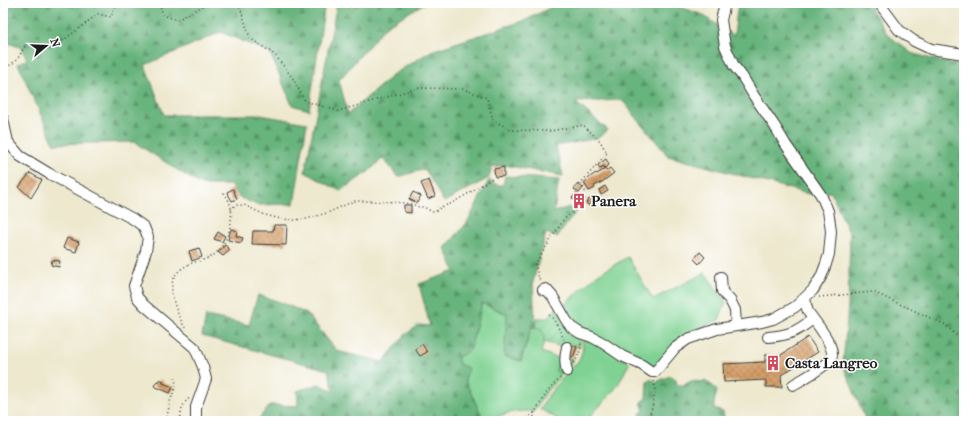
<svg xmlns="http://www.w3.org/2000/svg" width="967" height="424" font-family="'IM FELL French Canon',serif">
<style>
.grass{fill:#7fd293;stroke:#4e7758}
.forest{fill:url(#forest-firs);stroke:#42684c}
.garden{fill:url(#garden-furrows);stroke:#4e7758}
.building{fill:url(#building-cross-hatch)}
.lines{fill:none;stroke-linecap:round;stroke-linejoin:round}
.minor-casing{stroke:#3b3b37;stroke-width:12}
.path{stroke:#3b3b37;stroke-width:1.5;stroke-dasharray:1 3;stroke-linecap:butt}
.minor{stroke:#fff;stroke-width:10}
.labels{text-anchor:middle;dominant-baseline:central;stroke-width:3;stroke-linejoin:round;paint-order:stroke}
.poi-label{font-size:15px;font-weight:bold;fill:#1c1c1c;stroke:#fff;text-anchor:start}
</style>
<defs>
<pattern id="forest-firs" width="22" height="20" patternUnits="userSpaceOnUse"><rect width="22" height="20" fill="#67b47d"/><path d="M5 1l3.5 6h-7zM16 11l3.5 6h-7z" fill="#549266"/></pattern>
<pattern id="garden-furrows" width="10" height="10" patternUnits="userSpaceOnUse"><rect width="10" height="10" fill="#7fd293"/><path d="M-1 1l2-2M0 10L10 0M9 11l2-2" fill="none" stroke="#6db47e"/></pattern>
<pattern id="building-cross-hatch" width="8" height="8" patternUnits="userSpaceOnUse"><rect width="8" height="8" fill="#d59e68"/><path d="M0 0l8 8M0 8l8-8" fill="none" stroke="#ac8055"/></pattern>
</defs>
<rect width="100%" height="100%" fill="#fff"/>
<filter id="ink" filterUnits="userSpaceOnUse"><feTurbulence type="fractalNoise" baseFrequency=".025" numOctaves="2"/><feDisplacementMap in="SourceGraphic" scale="8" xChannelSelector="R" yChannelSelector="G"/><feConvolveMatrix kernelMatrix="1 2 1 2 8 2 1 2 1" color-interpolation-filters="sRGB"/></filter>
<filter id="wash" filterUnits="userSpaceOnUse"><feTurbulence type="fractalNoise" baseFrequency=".012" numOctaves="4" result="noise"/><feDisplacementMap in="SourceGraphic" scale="16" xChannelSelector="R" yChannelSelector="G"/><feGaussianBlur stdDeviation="0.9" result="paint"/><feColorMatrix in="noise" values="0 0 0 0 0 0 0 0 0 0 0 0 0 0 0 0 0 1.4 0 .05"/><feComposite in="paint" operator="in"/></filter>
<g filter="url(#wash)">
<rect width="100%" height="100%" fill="#ede8ce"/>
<path class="grass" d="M628,257L651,296L653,299L705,273L726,302L719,320L699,328L674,346L653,370L579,329L564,311L566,303L597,275Z
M481,303L507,314L521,361L531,329L535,327C548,333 545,340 541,352L560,359L556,371L562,374L547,391L534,411C523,411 515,411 505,414C498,416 492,421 484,421L465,380L457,358L470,349Z
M582,336L630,363C624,371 621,382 614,390C606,401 595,409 587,421H561L540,409L550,393L580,359L583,348Z"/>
<path class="forest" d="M3,3H325L309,110L292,105L270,53L221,32L145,65L164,115H260L307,123L294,204L257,205L239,197L231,185H201L134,142L54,144L18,64L27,59L22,48L3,41Z
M337,3H425L386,26L339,80L348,114L394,74L431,51L526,20L559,3H668L701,14L734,36L737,10L739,3H868L887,34L911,53L939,61L964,66V421H866L843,365L848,305L850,235L831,192L809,194L668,156L622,100L575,102L608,130L598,138L556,146L563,176L505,165L492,167L489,178L444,202L425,169L398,177L383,158L368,172L340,191L305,172Z
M505,176L559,180L554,212L569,207L575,213L557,237L546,233L533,282L535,327L531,329L521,361L504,356L507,314L482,303L470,350L457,358L459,364L468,368L465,380L484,421H257L270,405L298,406L297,391L318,384L334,391L328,370L202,336L206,316L249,325L258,295L283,303L307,314L337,351L383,362L404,336L418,325L430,326L419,284L455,271L445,248L467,223L489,180L497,185H503Z
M670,376L676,379L677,385H684L691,381L700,382L705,381L713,386L717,391L714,402V409L723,412L725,421H638L641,419L640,413L644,411L641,402L646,398L647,381L651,379L656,382Z"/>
<path class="garden" d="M557,308L578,335L580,347L570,344L565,356L573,359L570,365L562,374L556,371L562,347L544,342C544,333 544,331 535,327L537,318H548Z"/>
<g id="blocks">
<path class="building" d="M606,159L609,165L605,168L603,166L600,169L598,165Z
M504,167V176L495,177L494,169Z
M610,168L614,173L602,182L594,186L595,188L589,191L584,183L590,177L596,173L597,174L605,169L606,171Z
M30,173L42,180L31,198L19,187Z
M429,180L435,196L428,199L421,183Z
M578,184L583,188L579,193L574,189Z
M605,186L608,191L601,195L599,190Z
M233,189L237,199L232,201L227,192Z
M413,192L421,196L417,203L409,199Z
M576,193L583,199L581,204L572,198Z
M590,198L595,202L591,207L586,203Z
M404,205H411V213L404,212Z
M274,225H287L286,245L252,244L253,231H273Z
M231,229L237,231L236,236L243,238L241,243L228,240Z
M218,232L225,236L222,242L214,239Z
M67,238L79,242L76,252L63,248Z
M225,245L230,250L223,256L218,252Z
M199,248L202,257L192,261L189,251Z
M700,252L705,257L699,264L694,259Z
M52,260L60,261L59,267L51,265Z
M808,337L818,352L781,375L782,387H766V380L724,382L723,364L765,362V355H781Z
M422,344L427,352L420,356L415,349Z
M570,345L577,347L573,357L566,355Z
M160,379L163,381V383L173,387L170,393L154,386L157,381L159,382Z"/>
</g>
</g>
<g filter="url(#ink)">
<use href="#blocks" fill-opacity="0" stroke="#3b3b37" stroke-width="1"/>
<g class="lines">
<defs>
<path id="minor" d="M879,3L899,30L914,41L931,49L964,54
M3,119L8,142L20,156L48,173L133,219L144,227L148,237L146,251L134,286L137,297L144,305L195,348L203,367L206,379L196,407V421
M721,277L722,291L725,295L730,300L735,310L736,325
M543,290L546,289L553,297L566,320L571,327L580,333L592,337L603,343L622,356L642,365L652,372H655L675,348L688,339L717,329L762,322L773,319L795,307L813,290L821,277L826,264L829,254L831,232L830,223L828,211L821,195L786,145L774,125L754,96L742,76L734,66L725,46L721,20L725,3
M768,337C790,335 796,332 813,319
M567,347C565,355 564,362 567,371
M793,385C801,380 827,366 831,359C837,347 815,322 809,313C806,309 806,302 805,298"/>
</defs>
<use href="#minor" class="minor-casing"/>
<path class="path" d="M159,3L163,15L177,20L201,7L205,3
M239,3L241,10L250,38L275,55L292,77L305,101L338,111L418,88L464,89L487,98L493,120L511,130L550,131L583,125L600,141L607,153L581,183L585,191L584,194L585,201L583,205L564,219L535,264L540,282
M3,70L17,60L26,44L33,43L52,49L98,14L111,17L116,3
M231,210L235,205H244L265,215L281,219L294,220L306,219L327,213L354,201H372L395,202L412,204L419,207H424L432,212H435L441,207L450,204L469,193L494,177
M819,297L873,292L946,325L964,343
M549,315C557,321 559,331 564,339
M185,328C178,316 166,290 175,276C177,272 182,268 186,266C194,261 204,261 212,256C227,247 235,220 230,204C229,200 226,197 224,193
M574,363C579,355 581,351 581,342
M166,421L170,402L175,388L176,384L174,375
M181,421C180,411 182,403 191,397
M524,421L527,418L535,412L548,391L561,377
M533,421L535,412
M648,421C652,407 657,394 654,380"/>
<use href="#minor" class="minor"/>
</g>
</g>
<defs>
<symbol id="building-bare" viewBox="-9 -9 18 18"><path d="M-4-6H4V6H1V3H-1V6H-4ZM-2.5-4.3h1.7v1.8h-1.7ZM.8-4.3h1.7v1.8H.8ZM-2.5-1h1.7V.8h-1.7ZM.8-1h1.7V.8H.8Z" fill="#d1495b" stroke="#fff" stroke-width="2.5" paint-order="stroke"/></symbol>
</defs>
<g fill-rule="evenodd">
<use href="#building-bare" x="568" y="190" width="22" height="22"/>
<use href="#building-bare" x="762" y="352" width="22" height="22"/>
</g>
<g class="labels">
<g class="poi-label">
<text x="591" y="201">Panera</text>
<text x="785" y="363">Casta Langreo</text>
</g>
</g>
<rect width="967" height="424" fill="none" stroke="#fff" stroke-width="16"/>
<g transform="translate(46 46) rotate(71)" stroke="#ffffff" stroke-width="3" paint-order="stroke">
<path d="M0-3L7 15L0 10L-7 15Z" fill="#1c1c1c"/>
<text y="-6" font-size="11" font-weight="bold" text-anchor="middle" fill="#1c1c1c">N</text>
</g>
</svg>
